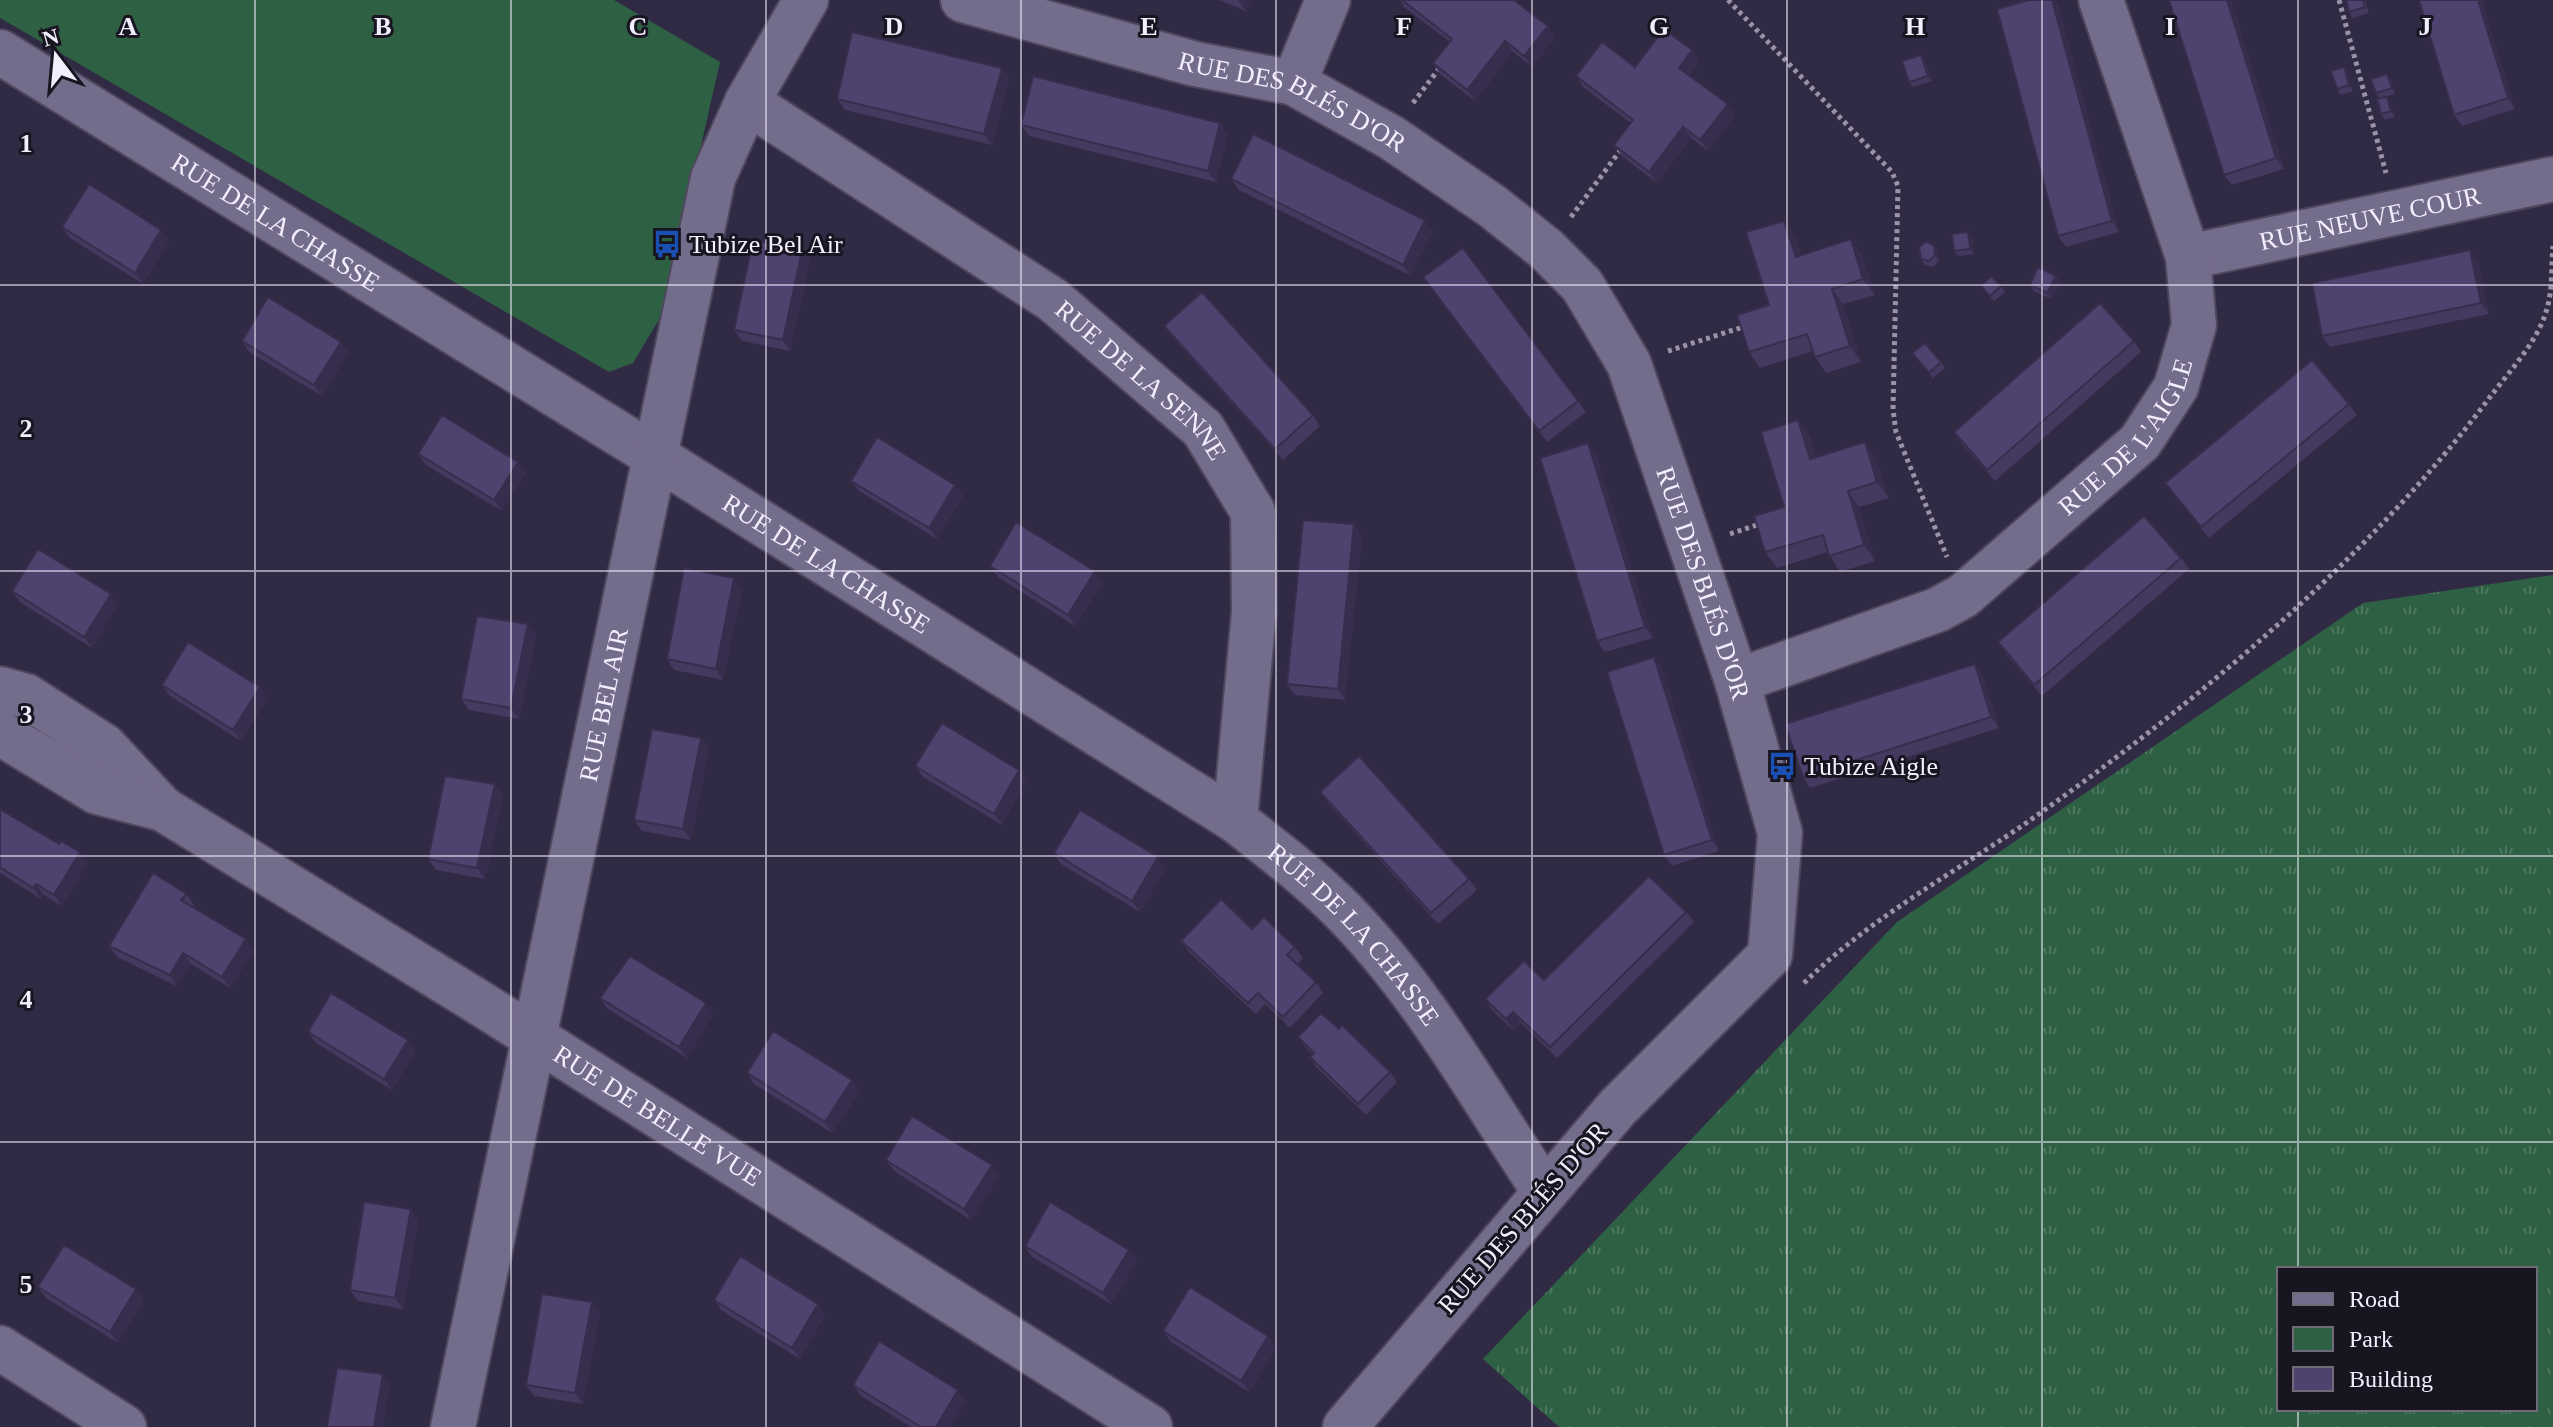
<svg xmlns="http://www.w3.org/2000/svg" width="2553" height="1427" font-family="'Times New Roman',serif">
<style>
.grass{fill:url(#grass-tufts);fill-rule:evenodd}
.park{fill:#2e6043}
.lines{fill:none;stroke-linecap:round;stroke-linejoin:round}
.minor-casing{stroke:#4d475d;stroke-width:48}
.path{stroke:#9993a8;stroke-width:5;stroke-dasharray:4 4;stroke-linecap:butt}
.minor{stroke:#746c8b;stroke-width:44}
.wall{fill:#44395f}
.shaded-wall{fill:#372e4d}
.building{fill:#4f426e;stroke:#372e4d;stroke-width:2}
.grid{fill:none;stroke:#f2eefd;stroke-width:2;stroke-opacity:0.55}
.labels{text-anchor:middle;dominant-baseline:central;stroke-width:6;stroke-linejoin:round;paint-order:stroke}
.street-label{font-size:26px;fill:#f2eefd;stroke:#181521}
.poi-label{font-size:26px;fill:#f2eefd;stroke:#181521;text-anchor:start}
.grid-label{font-size:26px;text-anchor:middle;font-weight:bold;fill:#f2eefd;stroke:#181521;stroke-width:6;stroke-linejoin:round;paint-order:stroke}
</style>
<defs>
<pattern id="grass-tufts" width="24" height="20" patternUnits="userSpaceOnUse" patternTransform="scale(2)"><rect width="24" height="20" fill="#2e6043"/><path d="M3 7l-1-3M5 7V3M7 7l1-3M15 17l-1-3M17 17v-4M19 17l1-3" fill="none" stroke="#4d775f"/></pattern>
</defs>
<rect width="100%" height="100%" fill="#312a44"/>
<path class="grass" d="M2553,575V1427H1559L1483,1359L1897,922L2363,603ZM2279,1269H2535V1409H2279Z"/>
<path class="park" d="M0,0H614L720,62L663,313L633,363L609,372L0,18Z"/>
<g class="lines">
<defs>
<g id="minor">
<path id="s1" d="M963,0L1195,64L1294,83L1392,138L1492,206L1546,249L1582,285L1629,364L1737,681L1780,833L1770,955L1617,1108L1345,1427"/>
<path id="s2" d="M0,52L655,456L1235,820C1272,849 1309,877 1342,910C1424,993 1480,1096 1545,1192"/>
<path d="M1294,83L1328,0"/>
<path id="s3" d="M747,102L1053,300L1203,429L1253,512L1254,612L1235,820"/>
<path id="s4" d="M2188,257L2553,179"/>
<path id="s5" d="M1737,681L1937,610L1963,596L2140,442L2176,387L2194,325L2188,257L2101,0"/>
<path id="s6" d="M0,689L26,696L104,746L163,809L472,998L1150,1427"/>
<path d="M0,733L97,792L163,809"/>
<path d="M0,1348L124,1427"/>
<path id="s7" d="M453,1427L713,178L747,102L806,0"/>
</g>
</defs>
<use href="#minor" class="minor-casing"/>
<path class="path" d="M1728,0L1892,172L1898,186L1893,410L1896,432L1947,557
M2339,0L2386,173
M1413,103L1441,66
M1571,217L1622,148
M1668,351L1746,326
M1730,534L1763,523
M1804,983C1870,918 1954,873 2029,821C2195,704 2368,560 2490,397C2509,372 2537,342 2546,312C2553,292 2551,266 2553,246"/>
<use href="#minor" class="minor"/>
</g>
<path class="wall" d="M1219,0H1250L1246,11Z
M1400,0H1514L1555,37L1532,67L1513,52L1475,101L1440,74L1433,63L1450,42L1404,7Z
M2029,0H2054L2058,5L2119,232L2066,247L2058,236Z
M2169,0H2231L2284,169L2232,185L2224,175Z
M2346,0H2365L2369,13L2353,18L2349,12Z
M2482,0L2515,109L2462,126L2454,115Z
M1921,55L1925,61L1932,81L1913,87L1909,82Z
M1700,61L1689,75L1735,115L1708,151L1691,138L1657,183L1622,156L1614,145L1631,123L1583,87L1576,76L1635,67Z
M2344,67L2348,73L2353,91L2341,95L2337,89Z
M1002,68L1009,79L992,145L845,110L837,99Z
M2391,79L2395,94L2379,98L2376,93Z
M2387,97L2391,103L2395,117L2385,120L2381,114Z
M1021,125L1228,134L1216,182L1029,136Z
M1231,179L1433,231L1411,276L1239,190Z
M62,227L161,230L169,241L143,284L70,238Z
M1968,232L1972,237L1974,254L1958,256L1954,251Z
M1796,237L1801,255H1862L1875,295L1843,304L1861,362L1826,373L1815,357L1813,351L1760,368L1749,352Z
M1934,246L1938,251L1939,261L1933,267L1925,265L1921,259Z
M810,261L790,351L742,341L734,330Z
M2478,261L2489,314L2330,347L2322,336Z
M2056,276L2060,281L2051,299L2034,291L2030,285Z
M1423,277L1578,401L1586,412L1547,442Z
M1981,286H2001L2005,292L1994,301Z
M1164,326L1313,415L1320,426L1283,460L1172,337Z
M242,341L341,342L348,353L322,396L249,352Z
M2134,341L2141,352L1995,481L1961,443L1954,432Z
M1912,353L1941,362L1945,368L1933,378Z
M2349,404L2357,415L2209,538L2165,483Z
M1810,436L1816,457L1876,458L1889,498L1859,507L1875,561L1840,572L1828,552L1777,568L1765,552L1784,507Z
M418,454L518,462L526,473L502,511L426,465Z
M1596,454L1653,638L1605,652L1597,641Z
M851,481L955,485L963,496L937,539L859,491Z
M1354,524L1362,535L1345,700L1295,695L1287,684Z
M2181,558L2189,569L2042,696L2005,653L1998,642Z
M990,566L1103,582L1075,626L998,577Z
M742,589L723,680L674,670L667,659Z
M12,591L118,605L92,648L20,602Z
M536,635L519,719L469,710L461,699Z
M1654,657L1662,668L1719,851L1672,866L1664,855Z
M1975,664L1982,675L1999,728L1810,788L1803,777Z
M162,685L260,687L268,698L241,741L170,696Z
M701,738L709,749L691,840L642,831L634,820Z
M915,766L1026,781L1002,825L923,777Z
M495,784L503,795L485,879L436,870L428,859Z
M1320,792L1469,879L1477,890L1438,924L1328,803Z
M0,809L59,844L80,852L88,863L62,906L44,895L41,899L0,873Z
M1054,853L1166,868L1140,912L1061,864Z
M187,894L194,905L192,907L254,950L230,988L191,964L177,986L117,957L109,946Z
M1686,912L1694,922L1557,1058L1521,1023L1513,1030L1492,1010L1485,999L1544,980Z
M1252,929L1295,947L1303,958L1297,964L1316,982L1323,993L1290,1028L1265,1004L1256,1014L1189,952L1181,941Z
M600,998L713,1014L687,1058L608,1009Z
M1339,1029L1390,1072L1397,1082L1366,1115L1317,1068L1310,1057L1312,1054L1306,1048L1298,1037Z
M308,1032L416,1051L392,1090L316,1043Z
M747,1073L852,1080L860,1091L832,1133L754,1084Z
M886,1160L992,1165L999,1176L971,1220L894,1171Z
M418,1220L403,1309L358,1301L350,1290Z
M1025,1246L1137,1261L1111,1304L1032,1257Z
M38,1287L144,1300L118,1343L46,1298Z
M714,1300L818,1304L825,1315L800,1359L722,1311Z
M600,1313L583,1404L534,1396L526,1385Z
M1163,1331L1268,1336L1276,1347L1249,1392L1171,1342Z
M853,1385L966,1401L950,1427H911L861,1396Z"/>
<path class="shaded-wall" d="M1238,0H1250L1246,11Z
M2052,0H2054L2058,5L2119,232L2112,221Z
M2227,0H2231L2284,169L2276,158Z
M2478,0H2482L2515,109L2508,98Z
M1548,26L1555,37L1532,67L1524,56Z
M1505,41L1513,52L1475,101L1467,90Z
M1692,50L1700,61L1687,79L1679,68Z
M1921,55L1925,61L1932,81L1928,76Z
M2344,67L2348,73L2353,91L2349,85Z
M1002,68L1009,79L992,145L984,134Z
M2387,74L2391,79L2395,94L2392,88Z
M2387,97L2391,103L2395,117L2391,111Z
M1728,104L1735,115L1708,151L1700,140Z
M1220,123L1228,134L1216,182L1208,171Z
M1683,127L1691,138L1657,183L1649,172Z
M1425,220L1433,231L1411,276L1403,265Z
M1784,221L1796,237L1807,273L1796,257Z
M161,230L169,241L143,284L135,273Z
M1968,232L1972,237L1974,254L1970,249Z
M1851,239L1862,255L1875,295L1863,279Z
M1934,246L1938,251L1939,261L1935,255Z
M2470,250L2478,261L2489,314L2481,303Z
M802,251L810,261L790,351L783,340Z
M2056,276L2060,281L2051,299L2047,293Z
M1832,289L1843,304L1861,362L1850,346Z
M341,342L348,353L322,396L314,385Z
M1798,420L1810,436L1822,475L1810,459Z
M1865,442L1876,458L1889,498L1877,482Z
M1588,443L1596,454L1653,638L1645,627Z
M518,462L526,473L502,511L494,500Z
M955,485L963,496L937,539L929,528Z
M1848,491L1859,507L1875,561L1864,545Z
M1354,524L1362,535L1345,700L1338,689Z
M1095,571L1103,582L1075,626L1068,615Z
M734,578L742,589L723,680L716,669Z
M111,594L118,605L92,648L84,637Z
M528,624L536,635L519,719L511,708Z
M1654,657L1662,668L1719,851L1712,840Z
M1975,664L1982,675L1999,728L1991,717Z
M260,687L268,698L241,741L233,730Z
M701,738L709,749L691,840L683,829Z
M1019,770L1026,781L1002,825L994,814Z
M495,784L503,795L485,879L477,868Z
M80,852L88,863L62,906L54,895Z
M1158,857L1166,868L1140,912L1132,901Z
M36,884L44,895L41,899L33,888Z
M246,939L254,950L230,988L222,977Z
M183,953L191,964L177,986L170,975Z
M706,1003L713,1014L687,1058L679,1047Z
M1513,1012L1521,1023L1513,1030L1506,1019Z
M408,1040L416,1051L392,1090L384,1079Z
M852,1080L860,1091L832,1133L825,1122Z
M992,1165L999,1176L971,1220L964,1209Z
M411,1209L418,1220L403,1309L395,1298Z
M1129,1250L1137,1261L1111,1304L1103,1293Z
M136,1289L144,1300L118,1343L110,1332Z
M592,1302L600,1313L583,1404L575,1393Z
M818,1304L825,1315L800,1359L792,1348Z
M1268,1336L1276,1347L1249,1392L1241,1381Z
M383,1374L390,1385L383,1427H374Z
M958,1390L966,1401L950,1427H936Z"/>
<path class="building" d="M1402,0H1514L1548,26L1524,56L1505,41L1467,90L1433,63L1452,39Z
M2029,0H2052L2112,221L2058,236L1997,9Z
M2169,0H2227L2276,158L2224,175Z
M2346,0H2363L2365,7L2349,12Z
M2419,0H2478L2508,98L2454,115Z
M1664,29L1692,50L1679,68L1728,104L1700,140L1683,127L1649,172L1614,145L1633,120L1576,76L1602,42L1635,67Z
M852,32L1002,68L984,134L837,99Z
M1921,55L1928,76L1909,82L1902,61Z
M2344,67L2349,85L2337,89L2331,71Z
M2387,74L2392,88L2376,93L2371,79Z
M1033,76L1220,123L1208,171L1021,125Z
M2387,97L2391,111L2381,114L2377,99Z
M1253,134L1425,220L1403,265L1231,179Z
M89,184L161,230L135,273L62,227Z
M1784,221L1796,257L1851,239L1863,279L1832,289L1850,346L1815,357L1807,334L1749,352L1737,315L1769,305L1746,232Z
M1968,232L1970,249L1954,251L1952,234Z
M753,240L802,251L783,340L734,330Z
M1926,241L1934,246L1935,255L1929,261L1921,259L1919,247Z
M1463,248L1578,401L1539,431L1423,277Z
M2470,250L2481,303L2322,336L2312,283Z
M2038,267L2056,276L2047,293L2030,285Z
M1991,276L2001,286L1990,296L1981,286Z
M1202,292L1313,415L1275,449L1164,326Z
M268,297L341,342L314,385L242,341Z
M2100,303L2134,341L1987,470L1954,432Z
M1925,343L1941,362L1929,373L1912,353Z
M2312,360L2349,404L2201,527L2165,483Z
M442,415L518,462L494,500L418,454Z
M1798,420L1810,459L1865,442L1877,482L1848,491L1864,545L1829,556L1823,535L1765,552L1754,516L1784,507L1761,432Z
M877,437L955,485L929,528L851,481Z
M1588,443L1645,627L1597,641L1540,458Z
M2144,516L2181,558L2034,685L1998,642Z
M1303,520L1354,524L1338,689L1287,684Z
M1016,522L1095,571L1068,615L990,566Z
M38,549L111,594L84,637L12,591Z
M684,568L734,578L716,669L667,659Z
M477,616L528,624L511,708L461,699Z
M188,642L260,687L233,730L162,685Z
M1654,657L1712,840L1664,855L1607,672Z
M1975,664L1991,717L1803,777L1785,724Z
M942,723L1019,770L994,814L915,766Z
M652,729L701,738L683,829L634,820Z
M1359,756L1469,879L1431,913L1320,792Z
M445,776L495,784L477,868L428,859Z
M0,809L59,844L61,841L80,852L54,895L36,884L33,888L0,867Z
M1080,810L1158,857L1132,901L1054,853Z
M153,873L187,894L181,900L246,939L222,977L183,953L170,975L109,946Z
M1649,876L1686,912L1550,1047L1513,1012L1506,1019L1485,999L1524,961L1544,980Z
M1221,899L1252,929L1264,917L1295,947L1287,955L1316,982L1283,1017L1258,993L1248,1003L1181,941Z
M630,956L706,1003L679,1047L600,998Z
M331,993L408,1040L384,1079L308,1032Z
M1321,1013L1339,1029L1342,1025L1390,1072L1358,1104L1310,1057L1314,1053L1298,1037Z
M773,1031L852,1080L825,1122L747,1073Z
M912,1116L992,1165L964,1209L886,1160Z
M364,1202L411,1209L395,1298L350,1290Z
M1050,1202L1129,1250L1103,1293L1025,1246Z
M64,1245L136,1289L110,1332L38,1287Z
M740,1256L818,1304L792,1348L714,1300Z
M1190,1287L1268,1336L1241,1381L1163,1331Z
M542,1294L592,1302L575,1393L526,1385Z
M879,1341L958,1390L936,1427H921L853,1385Z
M337,1368L383,1374L374,1427H327Z"/>
<path class="grid" d="M255,0V1427M511,0V1427M766,0V1427M1021,0V1427M1276,0V1427M1532,0V1427M1787,0V1427M2042,0V1427M2298,0V1269M0,285H2553M0,571H2553M0,856H2553M0,1142H2553M2298,1409V1427"/>
<defs>
<symbol id="bus-bare" viewBox="-9 -9 18 18"><path d="M-5-6H5V4H4V6H2V4H-2V6H-4V4H-5ZM-3.5-4V0h7V-4ZM-3.5 1.2v1.5H-2V1.2ZM2 1.2v1.5H3.5V1.2Z" fill="#1a4fb4" stroke="#181521" stroke-width="2.5" paint-order="stroke"/></symbol>
</defs>
<g fill-rule="evenodd">
<use href="#bus-bare" x="647" y="224" width="40" height="40"/>
<use href="#bus-bare" x="1762" y="746" width="40" height="40"/>
</g>
<g class="labels">
<g class="street-label">
<text stroke="none"><textPath href="#s1" startOffset="346">RUE DES BLÉS D'OR</textPath></text>
<text stroke="none"><textPath href="#s4" startOffset="186">RUE NEUVE COUR</textPath></text>
<text stroke="none"><textPath href="#s2" startOffset="324">RUE DE LA CHASSE</textPath></text>
<text stroke="none"><textPath href="#s3" startOffset="484">RUE DE LA SENNE</textPath></text>
<text stroke="none"><textPath href="#s5" startOffset="472">RUE DE L'AIGLE</textPath></text>
<text stroke="none"><textPath href="#s2" startOffset="972">RUE DE LA CHASSE</textPath></text>
<text stroke="none"><textPath href="#s1" startOffset="1018">RUE DES BLÉS D'OR</textPath></text>
<text stroke="none"><textPath href="#s7" startOffset="738">RUE BEL AIR</textPath></text>
<text stroke="none"><textPath href="#s2" startOffset="1620">RUE DE LA CHASSE</textPath></text>
<text stroke="none"><textPath href="#s6" startOffset="788">RUE DE BELLE VUE</textPath></text>
<text transform="translate(1523 1218) rotate(-49)">RUE DES BLÉS D'OR</text>
</g>
<g class="poi-label">
<text x="689" y="244">Tubize Bel Air</text>
<text x="1804" y="766">Tubize Aigle</text>
</g>
</g>
<g class="grid-label">
<text x="128" y="35">A</text>
<text x="383" y="35">B</text>
<text x="638" y="35">C</text>
<text x="894" y="35">D</text>
<text x="1149" y="35">E</text>
<text x="1404" y="35">F</text>
<text x="1659" y="35">G</text>
<text x="1915" y="35">H</text>
<text x="2170" y="35">I</text>
<text x="2425" y="35">J</text>
<text x="26" y="152">1</text>
<text x="26" y="437">2</text>
<text x="26" y="723">3</text>
<text x="26" y="1008">4</text>
<text x="26" y="1293">5</text>
</g>
<rect x="2277" y="1267" width="260" height="144" fill="#181521" stroke="#6f6c79" stroke-width="2"/>
<rect x="2293" y="1293" width="40" height="12" fill="#746c8b" stroke="#6f6c79" stroke-width="2"/>
<text x="2349" y="1307" font-size="24" fill="#f2eefd">Road</text>
<rect x="2293" y="1327" width="40" height="24" fill="#2e6043" stroke="#6f6c79" stroke-width="2"/>
<text x="2349" y="1347" font-size="24" fill="#f2eefd">Park</text>
<rect x="2293" y="1367" width="40" height="24" fill="#4f426e" stroke="#6f6c79" stroke-width="2"/>
<text x="2349" y="1387" font-size="24" fill="#f2eefd">Building</text>
<g transform="translate(56 56) rotate(344)" stroke="#181521" stroke-width="6" paint-order="stroke">
<path d="M0-6L14 30L0 20L-14 30Z" fill="#f2eefd"/>
<text y="-12" font-size="22" font-weight="bold" text-anchor="middle" fill="#f2eefd">N</text>
</g>
</svg>
